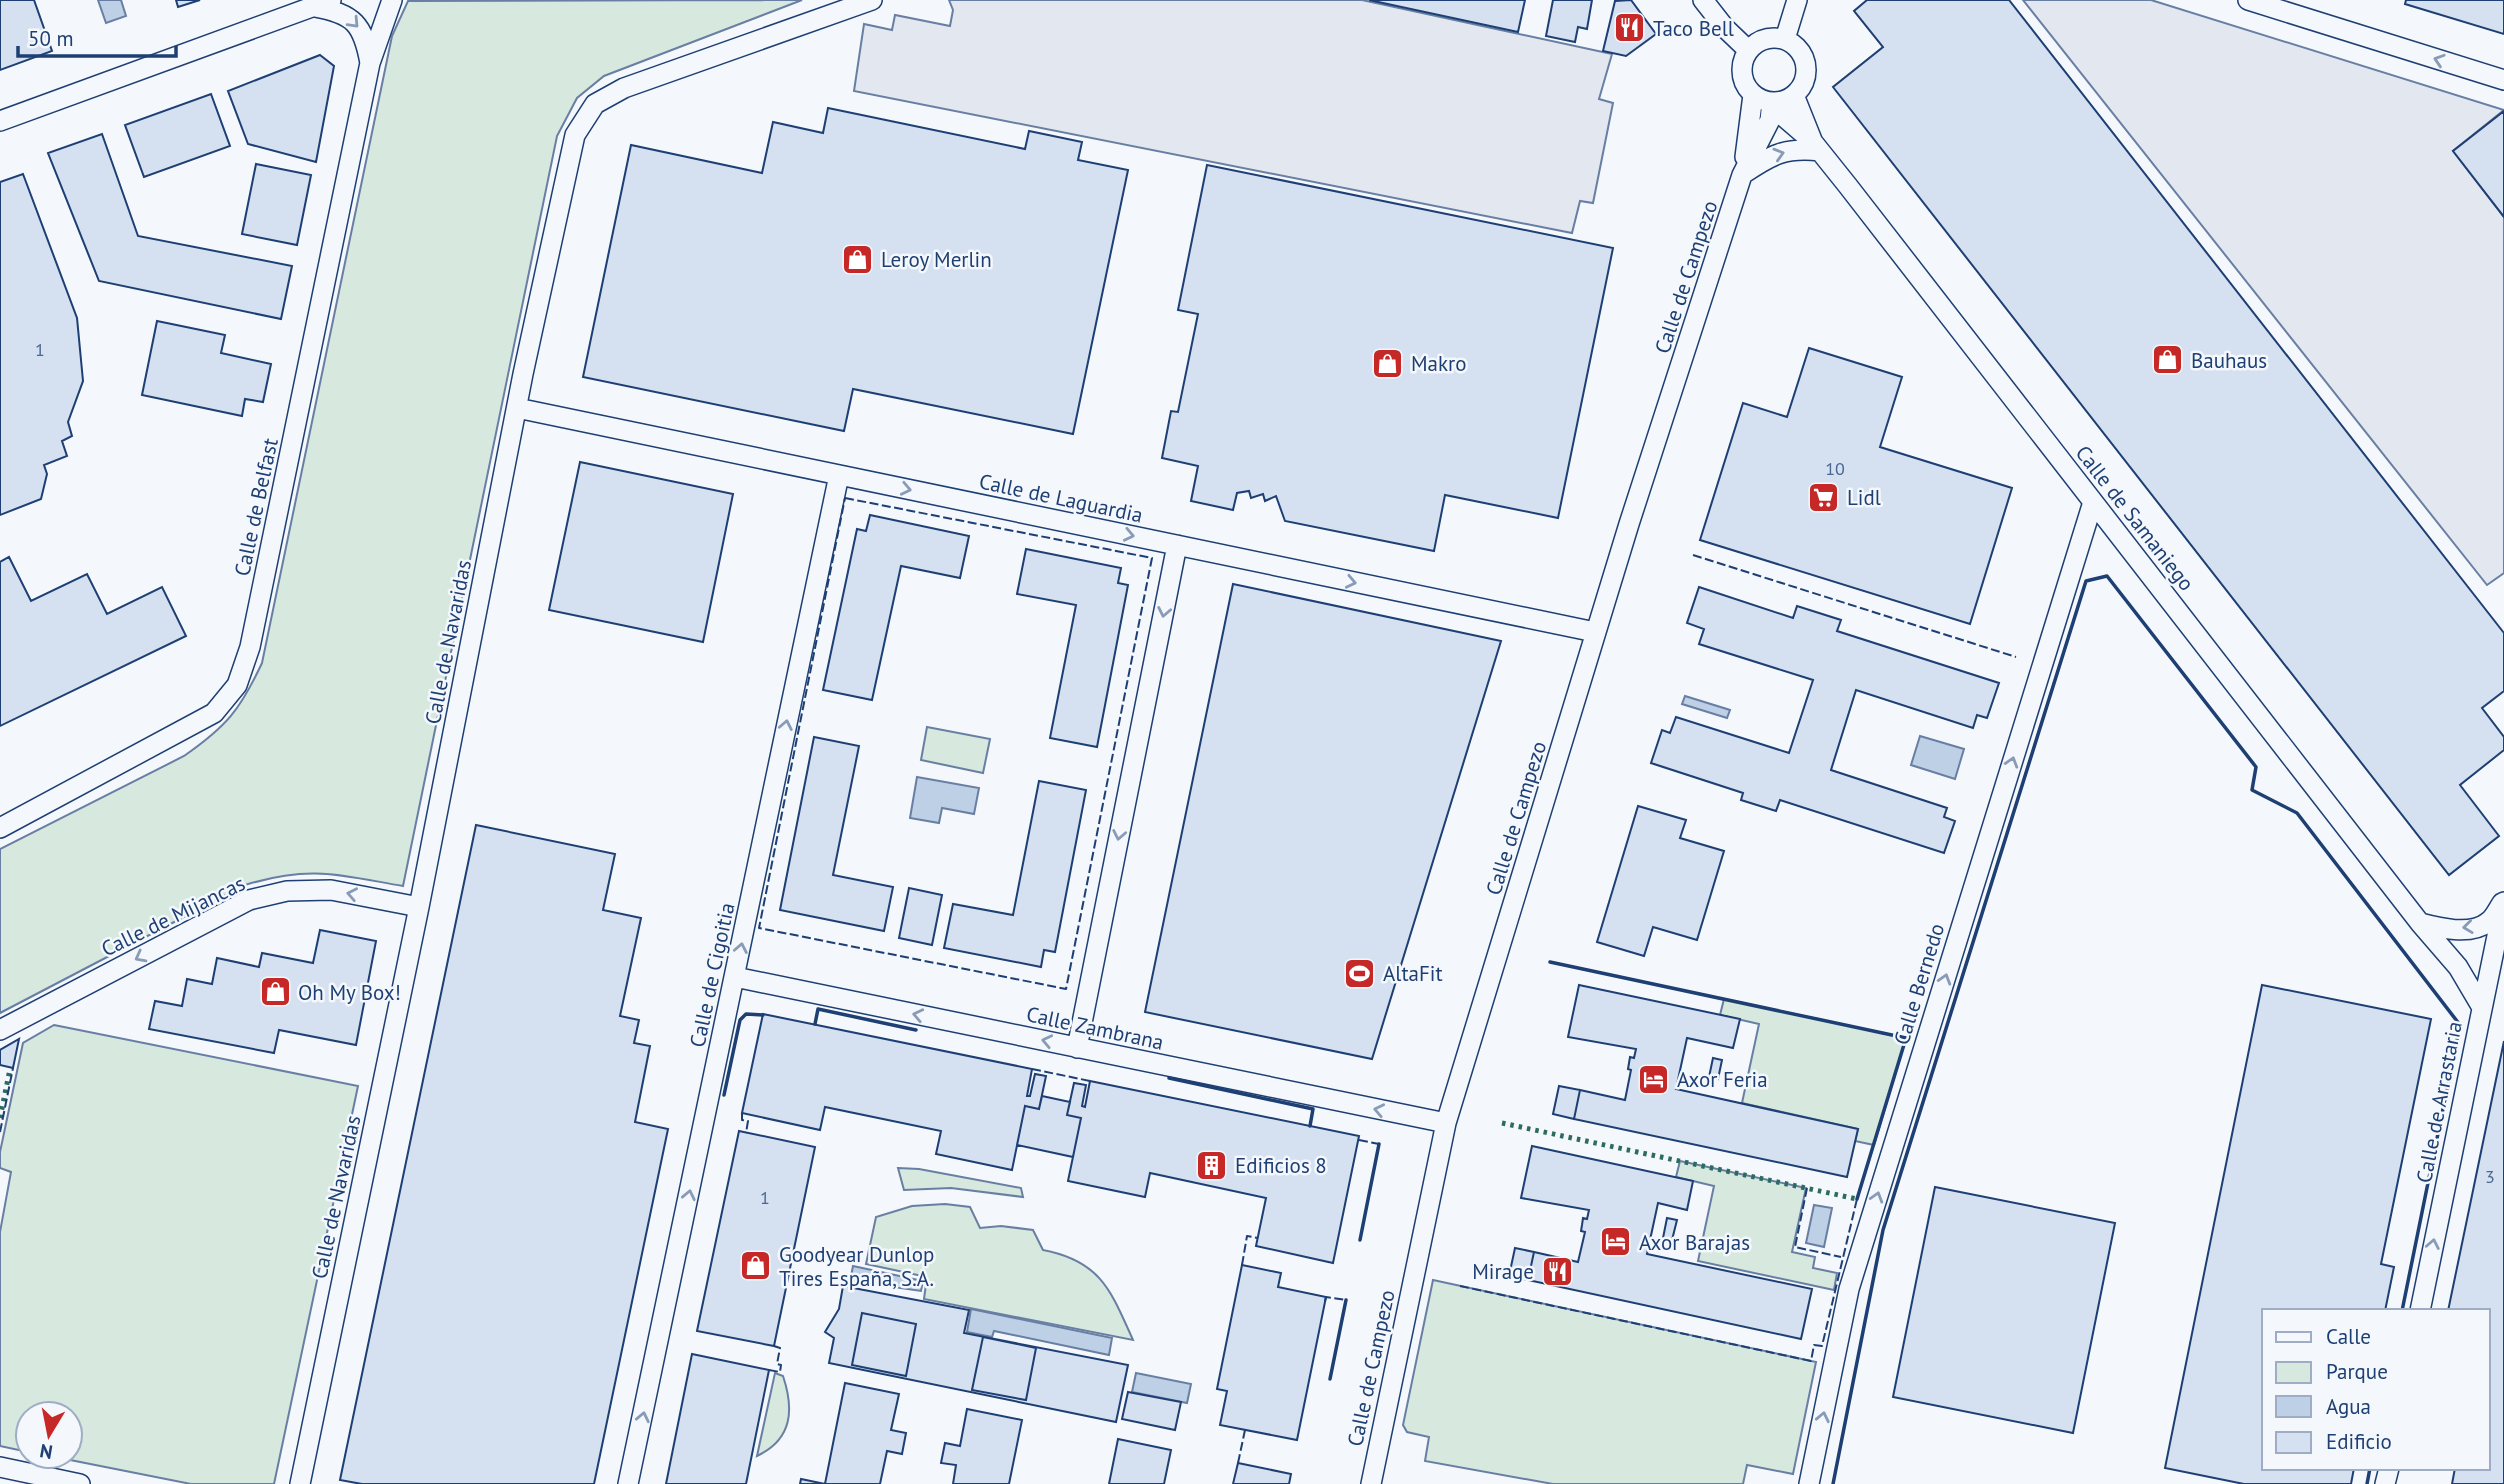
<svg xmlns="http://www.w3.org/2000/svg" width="2504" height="1484" font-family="'PT Sans',sans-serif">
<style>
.green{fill:#d7e8df;stroke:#687fa3;stroke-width:2}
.parking{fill:#e3e8f0;stroke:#687fa3;stroke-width:2}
.water{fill:#bed0e5;stroke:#687fa3;stroke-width:2}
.building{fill:#d5e0f0;stroke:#1d3f73;stroke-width:2}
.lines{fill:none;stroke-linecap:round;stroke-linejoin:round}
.street-casing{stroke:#1d3f73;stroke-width:22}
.street{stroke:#f4f7fb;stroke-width:19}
.hedge{stroke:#2c6c60;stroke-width:5;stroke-dasharray:3.5 5;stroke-linecap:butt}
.fence{stroke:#1d3f73;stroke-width:2;stroke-dasharray:9 3.5;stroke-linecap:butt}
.wall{stroke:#1d3f73;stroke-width:3.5}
.oneway{stroke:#889bb7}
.labels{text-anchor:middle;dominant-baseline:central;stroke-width:5;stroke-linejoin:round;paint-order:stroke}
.number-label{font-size:18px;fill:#4b6792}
.poi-label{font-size:21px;fill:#1d3f73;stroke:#f4f7fb;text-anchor:start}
.street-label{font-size:21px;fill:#1d3f73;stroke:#f4f7fb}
</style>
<rect width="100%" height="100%" fill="#f4f7fb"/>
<path class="green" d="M802,0L604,76L577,98L557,136L403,886C339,875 310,865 245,885L0,1013V849L184,756C227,726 240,710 262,663L392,36L408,1Z
M927,727L990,739L983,773L921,760Z
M1724,999L1906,1038L1874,1145L1855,1141L1858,1129L1742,1103L1759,1024L1720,1015Z
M54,1025L358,1086L274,1484H191L50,1456H70V1414H28V1452L0,1446V1232L11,1172L0,1168V1152L23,1043Z
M1680,1161L1806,1188L1792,1252L1815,1257L1813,1268L1837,1273L1834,1290L1698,1261L1714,1186L1676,1177Z
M898,1168L919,1169L1021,1188L1023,1197L951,1188L904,1190Z
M945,1204L970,1207L980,1228L1001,1226L1033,1230L1043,1250C1101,1261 1111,1291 1133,1340L924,1299L927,1277L866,1264L876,1217L912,1206Z
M1433,1280L1816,1362L1793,1474L1747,1465L1743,1484H1553L1425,1461L1429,1437L1407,1432L1403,1425Z
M775,1373L783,1376C794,1409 793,1439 757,1456Z"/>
<path class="parking" d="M949,0H1362L1612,54L1599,99L1613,103L1593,203L1580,201L1572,233L854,91L864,24L892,30L895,15L950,26L953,10Z
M2023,0H2151L2504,110L2453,151L2504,217V573L2487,585Z"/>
<path class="water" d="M98,0H121L126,16L106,23Z
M1685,696L1730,710L1727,718L1682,704Z
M1920,736L1964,749L1955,779L1911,765Z
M917,777L979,788L974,814L942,808L939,823L910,818Z
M1814,1205L1832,1208L1824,1247L1806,1243Z
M853,1266L923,1281L921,1291L850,1281Z
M971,1309L1112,1338L1109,1355L994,1331L992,1337L967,1332Z
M1136,1373L1191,1384L1187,1403L1132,1392Z"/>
<path class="building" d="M0,0H34L52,51L0,70Z
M176,0H200L178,7Z
M1369,0H1525L1518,32Z
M1553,0H1592L1587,29L1578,27L1575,42L1546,36Z
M1631,0L1656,34L1626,56L1603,51L1615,1Z
M1867,0H2009L2504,633V691L2482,708L2504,737V750L2460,785L2499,836L2449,875L1833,87L1883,47L1854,11Z
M2406,0H2504V34L2405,4Z
M320,55L334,66L316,162L248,144L228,91Z
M211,94L230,146L144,177L125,125Z
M828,108L1025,149L1029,131L1082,142L1078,160L1128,170L1073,434L853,389L844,431L583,377L631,145L762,173L773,122L823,133Z
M2504,111V217L2453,151Z
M102,134L138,236L292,266L281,319L99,281L48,153Z
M256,164L311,175L297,245L242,234Z
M1207,165L1613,248L1558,518L1445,495L1434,551L1285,521L1276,496L1265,501L1263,494L1251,498L1249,491L1237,493L1233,510L1191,501L1198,466L1162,458L1171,411L1178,412L1198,314L1178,310Z
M23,174L77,318L83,381L68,422L72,436L62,441L67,456L44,465L47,474L41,499L0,515V182Z
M157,321L225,335L221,353L271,364L263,402L245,399L242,416L142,395Z
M1809,348L1902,377L1880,447L2012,488L1970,624L1700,540L1743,403L1787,417Z
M580,462L733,494L703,642L549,610Z
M870,515L969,536L960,578L901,566L872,700L823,690L857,529L866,531Z
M1026,549L1121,568L1118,583L1128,585L1097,747L1050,738L1076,605L1017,594Z
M9,557L31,601L87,574L107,614L162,587L186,636L0,726V562Z
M1233,584L1501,641L1372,1059L1145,1012Z
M1699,587L1793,618L1797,606L1841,620L1837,631L1999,683L1987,718L1977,715L1973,728L1856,690L1831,770L1947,808L1944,817L1955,821L1944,853L1780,800L1776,811L1741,800L1743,793L1651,763L1662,730L1670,733L1676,717L1789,753L1813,680L1699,644L1704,629L1687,623Z
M814,737L859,746L833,875L893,887L884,931L780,910Z
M1039,781L1086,790L1055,952L1044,950L1041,967L944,948L953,904L1013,915Z
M1638,806L1686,820L1680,838L1724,851L1697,940L1653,927L1644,956L1597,942Z
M476,825L615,854L603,910L641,918L620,1016L639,1020L634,1043L650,1046L635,1122L668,1129L594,1484H362L340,1480Z
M909,888L942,895L932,945L899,938Z
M320,930L376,941L356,1045L279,1030L274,1053L149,1029L155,1001L182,1006L187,979L212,984L217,958L259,967L262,953L313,963Z
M1579,985L1740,1019L1733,1048L1687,1038L1676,1089L1858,1129L1847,1177L1574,1119L1580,1090L1625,1100L1631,1070L1628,1069L1630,1057L1634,1058L1636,1049L1568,1037Z
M2262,985L2431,1019L2381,1264L2394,1267L2385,1311H2264V1468H2354L2351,1484H2244L2165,1468Z
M763,1014L1032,1069L1027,1096H1030L1035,1074L1046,1076L1039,1109L1025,1106L1012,1170L936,1154L941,1131L825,1107L820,1130L742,1113Z
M19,1039L13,1068L0,1065V1050Z
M2504,1041V1484H2452L2455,1468H2488V1311H2448Z
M1713,1058L1722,1060L1718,1079L1709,1077Z
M1090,1081L1359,1136L1333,1263L1256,1246L1266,1198L1150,1173L1145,1197L1068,1181L1081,1118L1067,1115L1074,1083L1086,1085L1082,1106L1085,1107Z
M1559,1086L1580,1090L1574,1119L1553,1114Z
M1042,1096L1070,1102L1067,1115L1081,1118L1073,1157L1017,1145L1025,1106L1039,1109Z
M739,1131L815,1147L774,1346L697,1331Z
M1532,1146L1693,1181L1687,1210L1658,1203L1647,1254L1812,1289L1801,1339L1528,1280L1534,1252L1578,1262L1585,1232L1581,1231L1582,1225L1583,1218L1587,1219L1589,1210L1521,1198Z
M1935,1187L2115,1223L2073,1433L1893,1397Z
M1667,1218L1677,1220L1672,1240L1663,1238Z
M1515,1248L1534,1252L1528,1280L1509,1276Z
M1242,1265L1281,1273L1278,1287L1326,1297L1297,1440L1220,1425L1227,1391L1217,1389Z
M843,1286L969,1310L964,1333L1128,1365L1116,1422L829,1363L834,1338L825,1332L839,1309Z
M862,1313L916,1324L906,1376L852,1365Z
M983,1337L1036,1348L1026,1400L972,1390Z
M692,1354L769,1370L746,1484H666Z
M845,1383L899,1394L891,1430L906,1433L902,1454L887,1451L880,1484H800L801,1479L825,1484Z
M1128,1392L1181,1402L1175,1430L1122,1419Z
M967,1409L1022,1420L1009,1484H953L956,1465L941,1463L945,1443L960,1446Z
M1118,1439L1171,1450L1164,1484H1109Z
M1238,1463L1291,1474L1289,1484H1233Z"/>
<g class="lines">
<defs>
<path id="street" d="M1703,0L1725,28L1748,50
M2248,0L2504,80
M315,7C354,14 363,24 370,63
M1742 70a32 32 0 1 1 64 0a32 32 0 1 1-64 0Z
M1785,39L1797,0
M1794,95L1812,140
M1775,103L1784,117L1812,141L1848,186L2420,923L2458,967L2481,1006
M0,121L331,0
M1745,157L1753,95
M1743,174C1771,155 1785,147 1820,151
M517,408L1595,632
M0,828L214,713L237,685L250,647L370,63L392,0
M2420,923C2439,928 2471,936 2488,922C2494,918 2498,909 2502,903
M735,977L1446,1123
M0,1030L249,900L287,891L331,890L419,907
M1077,1048L1177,545
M2420,1311L2504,902
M0,1467L80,1484
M300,1484L419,907L523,374L575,135L595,104L624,88L872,0
M628,1484L839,475
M1371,1484L1446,1123L1629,524L1742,175L1770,120L1772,102
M1809,1484L1849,1289L2093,502
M2385,1484L2389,1468"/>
</defs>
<use href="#street" class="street-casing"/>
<use href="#street" class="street"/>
<path class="hedge" d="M0,1118L10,1069
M1502,1123L1857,1199"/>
<path class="fence" d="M845,498L1152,558L1066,989L759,928Z
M1693,555L2016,657
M1032,1069L1090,1081
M742,1113V1120L748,1121L746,1133
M0,1132L13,1068
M1359,1140L1379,1144L1360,1240
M1807,1188L1795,1247L1841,1257
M1242,1265L1247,1236L1258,1238
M1460,1286L1811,1361L1814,1345L1822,1346L1857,1199
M1325,1301L1326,1297L1346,1300L1330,1379
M769,1370L780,1372L781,1365L777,1364L780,1348L774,1346
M1238,1463L1245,1430"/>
<path class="wall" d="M1550,962L1906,1038L1857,1199
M815,1024L818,1009L916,1030
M1169,1078L1313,1109L1310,1126
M724,1095L740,1020L746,1014L763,1015
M1360,1240L1379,1144
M1330,1379L1346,1300
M1833,1484L1883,1230L2086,581L2107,576L2256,767L2252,790L2297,813L2460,1025L2402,1311
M2367,1484L2370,1468"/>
</g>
<defs><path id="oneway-chevron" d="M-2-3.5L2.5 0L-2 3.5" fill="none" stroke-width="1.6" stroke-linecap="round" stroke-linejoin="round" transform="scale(1.75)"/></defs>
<g class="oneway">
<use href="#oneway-chevron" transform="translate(354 23) rotate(47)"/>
<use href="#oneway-chevron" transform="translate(2439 60) rotate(-162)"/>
<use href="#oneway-chevron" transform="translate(1779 154) rotate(-17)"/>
<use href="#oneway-chevron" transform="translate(906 489) rotate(12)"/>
<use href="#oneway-chevron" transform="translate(1129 535) rotate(12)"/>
<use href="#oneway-chevron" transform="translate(1351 582) rotate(12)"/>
<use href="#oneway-chevron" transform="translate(1164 612) rotate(101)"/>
<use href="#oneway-chevron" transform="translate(786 725) rotate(-79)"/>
<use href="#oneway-chevron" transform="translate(2012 762) rotate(-73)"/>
<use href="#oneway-chevron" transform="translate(1119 835) rotate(101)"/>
<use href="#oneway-chevron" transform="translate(352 894) rotate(-169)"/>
<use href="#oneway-chevron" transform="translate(2468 927) rotate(173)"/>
<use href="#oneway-chevron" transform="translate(741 948) rotate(-79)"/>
<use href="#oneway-chevron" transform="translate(140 957) rotate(152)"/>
<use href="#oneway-chevron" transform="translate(1945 979) rotate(-73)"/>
<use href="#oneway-chevron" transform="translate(918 1015) rotate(-168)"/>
<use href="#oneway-chevron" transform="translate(1047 1041) rotate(-168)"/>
<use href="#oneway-chevron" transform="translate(1379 1110) rotate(-168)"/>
<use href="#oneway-chevron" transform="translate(689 1195) rotate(-78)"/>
<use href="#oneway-chevron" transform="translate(1877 1197) rotate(-73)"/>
<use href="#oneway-chevron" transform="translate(2433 1244) rotate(-79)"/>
<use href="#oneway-chevron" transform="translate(643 1417) rotate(-78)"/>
<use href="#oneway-chevron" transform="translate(1823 1417) rotate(-78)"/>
</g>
<defs>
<symbol id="restaurant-square" viewBox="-11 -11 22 22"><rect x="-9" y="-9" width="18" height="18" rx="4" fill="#c62828" stroke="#f4f7fb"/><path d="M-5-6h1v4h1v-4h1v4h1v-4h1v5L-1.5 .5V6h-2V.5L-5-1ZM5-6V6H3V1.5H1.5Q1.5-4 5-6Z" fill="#fff"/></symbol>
<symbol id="shop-square" viewBox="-11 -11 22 22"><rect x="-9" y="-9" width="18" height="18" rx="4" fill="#c62828" stroke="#f4f7fb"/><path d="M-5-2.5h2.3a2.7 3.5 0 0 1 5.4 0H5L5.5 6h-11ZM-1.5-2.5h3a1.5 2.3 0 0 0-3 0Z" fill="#fff"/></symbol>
<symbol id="supermarket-square" viewBox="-11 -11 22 22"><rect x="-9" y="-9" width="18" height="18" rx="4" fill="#c62828" stroke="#f4f7fb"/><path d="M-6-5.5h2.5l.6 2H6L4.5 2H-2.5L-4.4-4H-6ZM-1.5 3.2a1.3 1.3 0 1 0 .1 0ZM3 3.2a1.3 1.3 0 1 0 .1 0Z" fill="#fff"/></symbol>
<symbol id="stadium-square" viewBox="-11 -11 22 22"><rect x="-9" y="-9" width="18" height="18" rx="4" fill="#c62828" stroke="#f4f7fb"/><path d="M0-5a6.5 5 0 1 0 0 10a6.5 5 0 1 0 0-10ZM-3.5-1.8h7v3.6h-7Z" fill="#fff"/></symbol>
<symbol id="hotel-square" viewBox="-11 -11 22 22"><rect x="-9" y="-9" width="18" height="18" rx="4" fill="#c62828" stroke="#f4f7fb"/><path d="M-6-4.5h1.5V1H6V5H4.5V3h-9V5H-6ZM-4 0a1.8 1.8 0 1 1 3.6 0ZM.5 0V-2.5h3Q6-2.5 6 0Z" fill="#fff"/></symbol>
<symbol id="building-square" viewBox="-11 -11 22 22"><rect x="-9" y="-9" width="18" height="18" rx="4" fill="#c62828" stroke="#f4f7fb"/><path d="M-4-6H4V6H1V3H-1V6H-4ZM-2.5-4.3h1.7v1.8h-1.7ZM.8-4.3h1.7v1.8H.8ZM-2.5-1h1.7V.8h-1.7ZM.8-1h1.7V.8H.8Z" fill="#fff"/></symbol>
</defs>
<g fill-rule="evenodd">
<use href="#restaurant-square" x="1612" y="10" width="35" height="35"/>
<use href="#shop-square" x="840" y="242" width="35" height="35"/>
<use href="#shop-square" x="2150" y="342" width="35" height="35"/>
<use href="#shop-square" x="1370" y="346" width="35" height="35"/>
<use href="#supermarket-square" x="1806" y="480" width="35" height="35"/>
<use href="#stadium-square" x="1342" y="956" width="35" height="35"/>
<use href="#shop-square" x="258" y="974" width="35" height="35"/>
<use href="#hotel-square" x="1636" y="1062" width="35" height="35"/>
<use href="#building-square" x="1194" y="1148" width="35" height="35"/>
<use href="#hotel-square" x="1598" y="1224" width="35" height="35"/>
<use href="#shop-square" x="738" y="1248" width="35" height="35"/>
<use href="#restaurant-square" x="1540" y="1254" width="35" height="35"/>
</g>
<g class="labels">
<g class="number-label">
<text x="40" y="349">1</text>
<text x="1835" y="468">10</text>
<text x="2490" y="1176">3</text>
<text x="765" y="1197">1</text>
</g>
<g class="poi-label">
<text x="1653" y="28">Taco Bell</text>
<text x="881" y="259">Leroy Merlin</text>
<text x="2191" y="360">Bauhaus</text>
<text x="1411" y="363">Makro</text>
<text x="1847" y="497">Lidl</text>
<text x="1383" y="973">AltaFit</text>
<text x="298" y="992">Oh My Box!</text>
<text x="1677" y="1079">Axor Feria</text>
<text x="1235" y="1165">Edificios 8</text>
<text x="1639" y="1242">Axor Barajas</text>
<text x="779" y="1254">Goodyear Dunlop<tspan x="779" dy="24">Tires España, S.A.</tspan></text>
<text x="1534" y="1271" text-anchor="end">Mirage</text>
</g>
<g class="street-label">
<text transform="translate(1686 277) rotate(-72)">Calle de Campezo</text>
<text transform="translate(1061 498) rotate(12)">Calle de Laguardia</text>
<text transform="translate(256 507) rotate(-78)">Calle de Belfast</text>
<text transform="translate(2135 518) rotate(52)">Calle de Samaniego</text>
<text transform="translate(448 642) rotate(-79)">Calle de Navaridas</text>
<text transform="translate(1516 818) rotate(-73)">Calle de Campezo</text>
<text transform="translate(173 916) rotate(-26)">Calle de Mijancas</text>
<text transform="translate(712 975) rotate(-78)">Calle de Cigoitia</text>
<text transform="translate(1919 984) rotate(-73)">Calle Bernedo</text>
<text transform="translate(1095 1028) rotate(12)">Calle Zambrana</text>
<text transform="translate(2439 1102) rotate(-79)">Calle de Arrastaria</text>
<text transform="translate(336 1197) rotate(-78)">Calle de Navaridas</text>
<text transform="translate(1371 1368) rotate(-78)">Calle de Campezo</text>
</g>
</g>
<rect x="2262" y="1309" width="228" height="161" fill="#f4f7fb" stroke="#9eadc5" stroke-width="2"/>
<rect x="2276" y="1332" width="35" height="10" fill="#f4f7fb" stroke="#9eadc5" stroke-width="2"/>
<text x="2326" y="1344" font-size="21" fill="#1d3f73">Calle</text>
<rect x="2276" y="1362" width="35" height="21" fill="#d7e8df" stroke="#9eadc5" stroke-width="2"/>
<text x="2326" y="1379" font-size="21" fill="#1d3f73">Parque</text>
<rect x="2276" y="1396" width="35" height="21" fill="#bed0e5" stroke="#9eadc5" stroke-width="2"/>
<text x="2326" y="1414" font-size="21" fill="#1d3f73">Agua</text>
<rect x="2276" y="1432" width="35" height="21" fill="#d5e0f0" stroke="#9eadc5" stroke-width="2"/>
<text x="2326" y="1449" font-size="21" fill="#1d3f73">Edificio</text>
<g transform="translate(49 1435) rotate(190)"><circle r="33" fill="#f4f7fb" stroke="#9eadc5" stroke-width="2"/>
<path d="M0-5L12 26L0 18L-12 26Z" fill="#c62828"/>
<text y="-10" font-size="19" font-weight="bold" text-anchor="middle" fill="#1d3f73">N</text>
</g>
<path d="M18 46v10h158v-10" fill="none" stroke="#1d3f73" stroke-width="3.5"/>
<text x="28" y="46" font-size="21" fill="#1d3f73" stroke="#f4f7fb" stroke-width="5" paint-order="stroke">50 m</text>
</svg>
